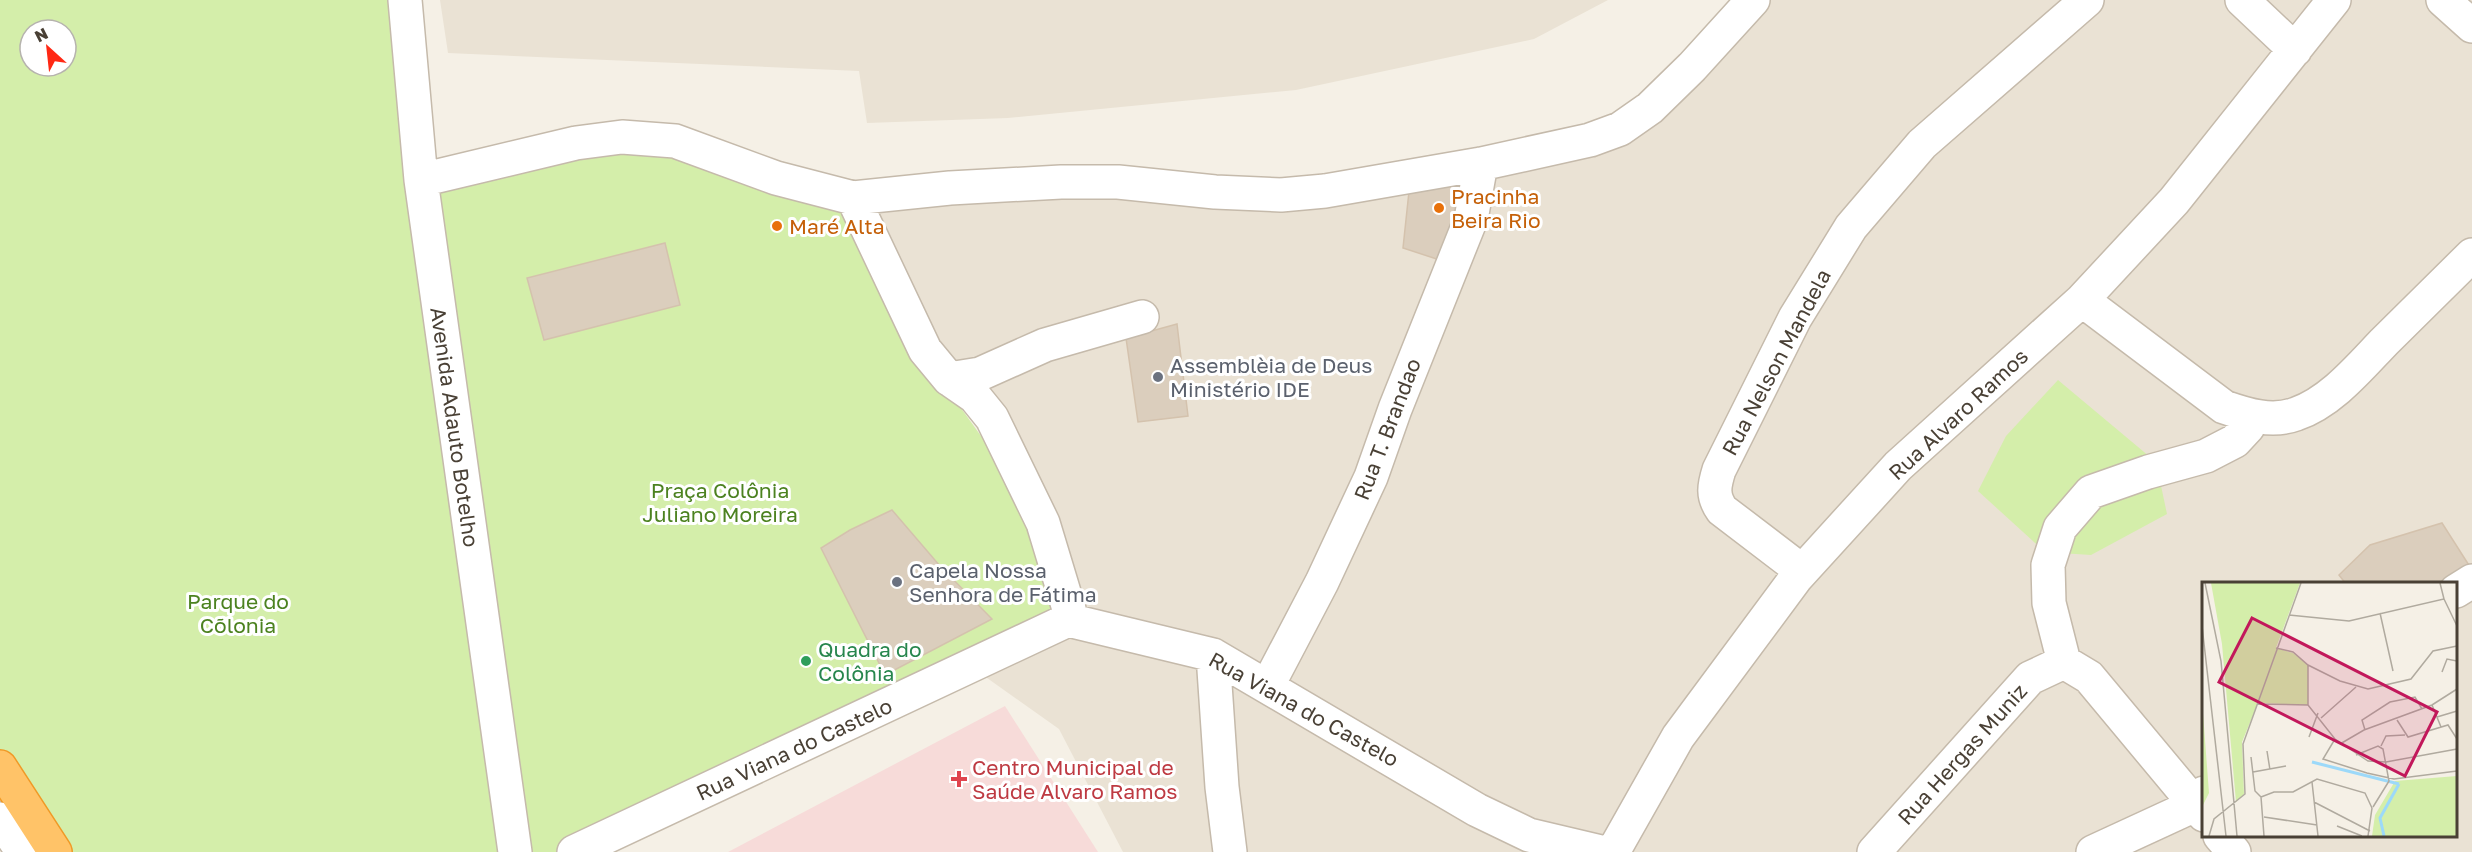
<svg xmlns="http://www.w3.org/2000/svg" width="2472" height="852" font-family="'Golos Text',sans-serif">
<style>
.residential{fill:#eae2d4;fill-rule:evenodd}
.medical{fill:#f7dbd9}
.green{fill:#d4eeaa;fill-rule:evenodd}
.building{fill:#dbcebd;stroke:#d4c2ad;stroke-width:1.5}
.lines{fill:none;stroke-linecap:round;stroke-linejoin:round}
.minor-casing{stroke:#c5baab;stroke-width:36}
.highway-casing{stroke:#f09926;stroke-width:36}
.minor{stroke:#fff;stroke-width:33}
.highway{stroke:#ffc368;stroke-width:33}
.food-dot{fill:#e8710a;stroke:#fff;stroke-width:2}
.worship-dot{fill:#6b7280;stroke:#fff;stroke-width:2}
.leisure-dot{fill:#2e9e5b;stroke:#fff;stroke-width:2}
.health-dot{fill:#e0444e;stroke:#fff;stroke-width:2}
.labels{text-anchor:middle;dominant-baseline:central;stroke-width:6;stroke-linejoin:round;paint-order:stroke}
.food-label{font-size:21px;fill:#c56008;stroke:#fff;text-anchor:start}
.street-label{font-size:21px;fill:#494035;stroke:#fff}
.worship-label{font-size:21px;fill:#5b616d;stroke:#fff;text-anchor:start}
.park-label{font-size:21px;fill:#4c8220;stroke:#fff}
.leisure-label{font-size:21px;fill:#27864d;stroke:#fff;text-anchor:start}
.health-label{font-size:21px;fill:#be3a42;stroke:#fff;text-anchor:start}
.inset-river{fill:none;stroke:#9cd9f9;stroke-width:3}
.inset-road{fill:none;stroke:#b0aa9f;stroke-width:1.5}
.view{fill:#c2185b;fill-opacity:0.15;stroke:#c2185b;stroke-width:3}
.inset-edge{fill:none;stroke:#494035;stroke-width:3}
</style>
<rect width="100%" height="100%" fill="#f5f0e6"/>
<path class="residential" d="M440,0H1608L1534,39L1296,90L1008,118L867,123L859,71L448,53Z
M1761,0H2472V852H1123L1059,729L973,668L1015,479L851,201L957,195L1327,197L1589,148ZM2204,584H2456V836H2204Z"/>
<path class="medical" d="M1005,706L1098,852H728Z"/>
<path class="green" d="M0,0H397L508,852H67L0,753ZM30,30H66V66H30Z
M674,148L850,200L958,404L1009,475L1068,620L562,852H519L426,183L569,151Z
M2058,380L2156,462L2167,514L2091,555L2045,552L1978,491L2006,436Z"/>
<path class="building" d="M1410,182L1476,184L1449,263L1403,248Z
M665,243L680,305L544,340L527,278Z
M1177,324L1188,416L1138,422L1126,338Z
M892,510L940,566L992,619L885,675L821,548L850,530Z
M2442,523L2472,570L2452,584H2346L2339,575L2370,545Z"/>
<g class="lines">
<defs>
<path id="minor" d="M405,0L421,180L515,852
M2242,0L2295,50
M2443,0L2472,26
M421,180L576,143L622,137L675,141L776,178L853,198L950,188L1061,182H1118L1215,192L1281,195L1325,191L1481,164L1590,140L1620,129L1650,108L1692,67L1753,0
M853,198L925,350L949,379L975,397L992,418L1043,523L1069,609L1068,620
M2082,300L2224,407C2247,415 2272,423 2296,414C2331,402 2359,368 2384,342C2413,313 2443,284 2472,255
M949,379L980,374L1045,345L1142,317
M1802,571L1722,510C1712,496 1714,486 1719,470L1795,318L1851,227L1922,144L2087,0
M2456,591L2472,581
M1213,655L1222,787L1230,852
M2064,662L2049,603L2048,565L2060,528L2091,492L2148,472L2206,456L2235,441L2248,427L2251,416
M1268,685L1322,582L1371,477L1395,409L1471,219L1481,164
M0,819L23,852
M2220,836L2234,852
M574,852L1068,620L1213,655L1477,810L1529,835L1601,852
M1613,852L1678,737L1796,578L1898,466L2082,300L2174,201L2334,0
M1874,852L2030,678L2064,662L2089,677L2204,815
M2093,852L2195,805L2204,793"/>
<path id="highway" d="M0,767L55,852"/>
</defs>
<use href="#minor" class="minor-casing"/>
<use href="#highway" class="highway-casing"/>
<use href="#minor" class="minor"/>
<use href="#highway" class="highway"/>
</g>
<g class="food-dot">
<circle cx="1439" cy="208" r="6"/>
<circle cx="777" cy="226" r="6"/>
</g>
<g class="worship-dot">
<circle cx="1158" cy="377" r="6"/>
<circle cx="897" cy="582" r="6"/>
</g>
<circle class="leisure-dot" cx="806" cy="661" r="6"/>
<path class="health-dot" d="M956 770h6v6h6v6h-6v6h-6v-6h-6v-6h6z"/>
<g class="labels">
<g class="food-label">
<text x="1451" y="196">Pracinha<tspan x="1451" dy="24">Beira Rio</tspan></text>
<text x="789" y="226">Maré Alta</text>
</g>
<g class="street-label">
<text transform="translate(1776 362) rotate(-62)">Rua Nelson Mandela</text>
<text transform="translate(1958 414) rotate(-43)">Rua Alvaro Ramos</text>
<text transform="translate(455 427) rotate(82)">Avenida Adauto Botelho</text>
<text transform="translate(1387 429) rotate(-69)">Rua T. Brandao</text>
<text transform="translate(1304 709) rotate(29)">Rua Viana do Castelo</text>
<text transform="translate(794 749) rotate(-25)">Rua Viana do Castelo</text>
<text transform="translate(1962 754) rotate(-48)">Rua Hergas Muniz</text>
</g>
<g class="worship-label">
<text x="1170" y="365">Assemblèia de Deus<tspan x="1170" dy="24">Ministério IDE</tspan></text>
<text x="909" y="570">Capela Nossa<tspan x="909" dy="24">Senhora de Fátima</tspan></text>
</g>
<g class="park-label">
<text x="720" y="490">Praça Colônia<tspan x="720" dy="24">Juliano Moreira</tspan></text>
<text x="238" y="601">Parque do<tspan x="238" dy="24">Cõlonia</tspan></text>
</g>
<g class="leisure-label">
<text x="818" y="649">Quadra do<tspan x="818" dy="24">Colônia</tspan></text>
</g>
<g class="health-label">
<text x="972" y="767">Centro Municipal de<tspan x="972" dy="24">Saúde Alvaro Ramos</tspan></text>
</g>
</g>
<g transform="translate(2202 582)">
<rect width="255" height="255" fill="#f5f0e6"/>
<path d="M9,1H98L74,66L91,71L106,83V123L56,121L40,160L42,212L34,220L20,62ZM0,118L7,211L0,225ZM255,194V254H170L173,233L193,199Z" fill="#d4eeaa"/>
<path class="inset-river" d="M110,180L197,202M182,254L178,236L197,202"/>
<path class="inset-road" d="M3,1L19,79L35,254M242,17L255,44M178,31L191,89M87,33L147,39L242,17L238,1M0,44L24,254M74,66L91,70L106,83L138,99L166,107L209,97L231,69L255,64M106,83V123M240,90L245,77L255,79M55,122L106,123L133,157L166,179L184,180L255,167M230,123L239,145M235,135L255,129M119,136L154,105M195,138L206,155L246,143L255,157M163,148L160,138L188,120L213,115L220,127M107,155L116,131M133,157L121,177L165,191L192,197L255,189M138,162L162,148L230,123L255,107M179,164L184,154L203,153M65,169L68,188M154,173L176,164L181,167L187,199L171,225M49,175L53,209L59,215M51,190L84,184M110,200L116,254M59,215L72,210H91L115,197L163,211L170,226L166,254M59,215L62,254M112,220L168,249M62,235L115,243M135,244L160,254M7,254L12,237L43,212L41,162L99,1"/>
<path class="view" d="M50,36L235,130L203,194L17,100Z"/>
<rect width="255" height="255" class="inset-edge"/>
</g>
<g transform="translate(48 48) rotate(333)"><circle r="28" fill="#ffffff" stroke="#b6b3ae" stroke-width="1.5"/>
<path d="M0-4.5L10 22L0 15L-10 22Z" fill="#ff2814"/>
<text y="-9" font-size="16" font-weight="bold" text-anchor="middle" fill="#494035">N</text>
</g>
</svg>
